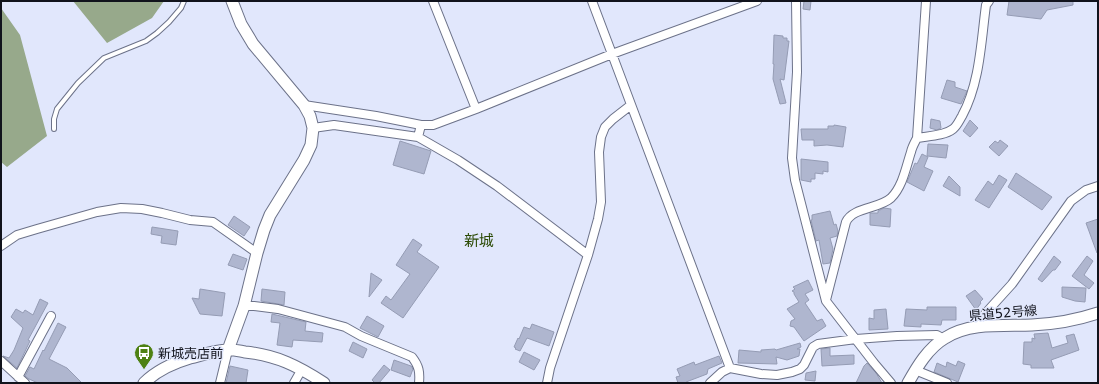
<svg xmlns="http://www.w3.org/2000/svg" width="1099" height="384" font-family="'DejaVu Sans','Noto Sans JP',sans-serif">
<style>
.forest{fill:#97a98b}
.building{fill:#afb6cf;stroke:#959cb4}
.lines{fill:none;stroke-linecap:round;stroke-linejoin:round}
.lane-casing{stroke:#6c7289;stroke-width:6}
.street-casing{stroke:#6c7289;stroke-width:10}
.secondary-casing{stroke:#6c7289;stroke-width:13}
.lane{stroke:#fff;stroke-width:4}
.street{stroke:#fff;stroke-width:8}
.secondary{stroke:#fff;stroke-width:11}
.labels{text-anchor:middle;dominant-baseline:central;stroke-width:3;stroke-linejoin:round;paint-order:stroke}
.street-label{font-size:13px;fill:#11131c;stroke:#e1e7fc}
.poi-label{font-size:13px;fill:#11131c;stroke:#e1e7fc;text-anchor:start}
.quarter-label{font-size:15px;fill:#2b4a04;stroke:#e1e7fc}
</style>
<rect width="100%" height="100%" fill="#e1e7fc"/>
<path class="forest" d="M73,1H164L152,18L107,43Z
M1,8L20,35L47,136L7,167L1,162Z"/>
<path class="building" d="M804,1H811L810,10L803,9Z
M1009,1H1073V5L1047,10L1041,19L1007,15Z
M774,35L783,36V38H787V41H789L784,80L780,79L786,103L780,104L773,79L774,64H773Z
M947,80L955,82V87L967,91L961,104L941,98Z
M931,119L940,121L941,128L937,130L930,128Z
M970,120L978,128L970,137L963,131Z
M834,125L846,127L843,147L827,145L814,146V140H802L801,129H828V126H834Z
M1000,140L1008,146L999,156L989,147L995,141L998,143Z
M400,141L431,151L424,174L393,165Z
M928,144L948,145L946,158L927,156Z
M922,154L928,157L924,167L933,171L924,191L907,182L915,163L917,164Z
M801,159L828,162V172L823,171V174L815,173V179H811V182L801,180Z
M1016,173L1052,197L1042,210L1008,187Z
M999,175L1007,180L989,208L975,200L988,181L993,185Z
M949,176L960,187V196L943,186Z
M884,208L891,209L890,227L870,225V213H878V211Z
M830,211L834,225L836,224L838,231L837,236L830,238L833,249L830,263L823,264L819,240L816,241L811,220H812V215Z
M234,216L250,227L244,236L228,225Z
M1098,219V253H1097L1086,223Z
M152,227L178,231L176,245L161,243L162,236L151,234Z
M413,239L422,245L417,252L439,267L403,318L381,303L386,296L391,300L410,274L396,265Z
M233,254L247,259L243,270L228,265Z
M1054,256L1061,262L1055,270H1053L1042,282L1038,279Z
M1087,256L1093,261L1084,275L1094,283L1089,289L1072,276Z
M371,273L382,280L369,297Z
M808,280L813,290L805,294L809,300L805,303L817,321L822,319L826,326L804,341L794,327L790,326L791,321L795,319L787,309L799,302L794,294V292L792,291L795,289L793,287Z
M1062,287L1086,288L1085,302L1075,301L1062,297Z
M200,289L225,293L222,316L200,314L192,298L199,299Z
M262,289L285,292L284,305L261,301Z
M975,290L983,299L980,302L981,303L976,310L966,296Z
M40,299L48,303L28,340L30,341L17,368L3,356L9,358L14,350L23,328L11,317L16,309L23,313L25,310L33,315Z
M927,307H956V320H942L941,325L921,324V327L904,326L906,309L927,310Z
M886,309L888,329L869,330V318L874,319V310Z
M272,314L306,322L305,331L323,333L322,342L293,340L292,347L277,345L280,323L271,322Z
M367,316L384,326L378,337L360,328Z
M58,323L66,327L49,359L67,368L82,383H38L29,379L25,376L30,367L34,369L43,350L44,351Z
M532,324L554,332L549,346L527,338L520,351L515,349L516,348L514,347L518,338L519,339L524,327L530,329Z
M1048,333L1052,348L1068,343L1066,336L1074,334L1079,350L1051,360L1054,368H1031V365L1023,364L1024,342H1032V338L1035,339L1034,334Z
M353,342L367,349L363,358L349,351Z
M800,343L801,347L797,349H800L799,356L787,360L776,357L777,364L738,363L739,350L761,352V350L775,349L776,350Z
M830,348V356L854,355V364L822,366L821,349Z
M524,352L540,360L534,370L519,362Z
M719,356L722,363L708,369L707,374L686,382L687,383H678L676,377L680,376L677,369L694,362L695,365Z
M394,360L411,366L413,369L410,377L391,370Z
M958,361L965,364L958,382L934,372L937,363L946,367L947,362L956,366Z
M867,363L876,373L882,383H856L864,366Z
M384,365L390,370L379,383H375L372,380Z
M230,366L248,370L246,383H226Z
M816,371L815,381L805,380L806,373Z"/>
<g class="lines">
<defs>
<path id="lane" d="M54,129V119L57,109L78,83L104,58L146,41L157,33L169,22L181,8L184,1"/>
<path id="street" d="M433,1L476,109
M592,1L612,54L730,368
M796,1L797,72L792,158L795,180L826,301L874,363L891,383
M304,105L376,116L421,125H433L476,109L612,54L757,1
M421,125L418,137L458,160L497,186L588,255
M313,128L334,125L418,137
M917,138C928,136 944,136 953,129C957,126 959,121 962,116C980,83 981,42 986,5L989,1
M1,246L17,235L37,229L97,212L121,208L142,209L162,213L190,220L213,222L257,253
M826,300L846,222C853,207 879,209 891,198C903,186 906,167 911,152C912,147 915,142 917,138L926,1
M244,306H254L278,309L345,327L361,336L412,357C419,366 420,372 419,383
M981,327V321L983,316L1012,284L1071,201L1086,190L1098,186
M1,361L25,383
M915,370L947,383
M18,377L51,316
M220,383L228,350
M294,383L302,369
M547,383L550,368L588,255L598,219L601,202L599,152L601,137L605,127L613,119L631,105
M710,383L722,372L730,368L761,374L777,375L792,372L800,369L804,365L813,347L818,344L856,339L897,336L937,335L944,339"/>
<path id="secondary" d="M228,350L244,306L257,253L264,230L270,215L304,160L311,145L313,128L310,116L304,105L253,44L241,24L232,1
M144,383C157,370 173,363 190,358C202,355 214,351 226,350C232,349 239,351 245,352C276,355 298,366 324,383
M908,383C917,367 928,348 945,338C970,322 1003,326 1032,325C1054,324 1077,320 1098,313"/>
</defs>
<use href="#lane" class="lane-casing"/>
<use href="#street" class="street-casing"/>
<use href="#secondary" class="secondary-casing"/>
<use href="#lane" class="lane"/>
<use href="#street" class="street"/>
<use href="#secondary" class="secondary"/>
</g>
<defs>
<symbol id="bus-pin" viewBox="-11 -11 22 30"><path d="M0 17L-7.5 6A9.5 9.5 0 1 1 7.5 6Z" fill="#4e8113" stroke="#e1e7fc"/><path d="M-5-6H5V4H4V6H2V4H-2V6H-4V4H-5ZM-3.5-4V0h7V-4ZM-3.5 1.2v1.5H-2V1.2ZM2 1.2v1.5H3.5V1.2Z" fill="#fff"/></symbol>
</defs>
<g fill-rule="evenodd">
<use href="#bus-pin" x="133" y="342" width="22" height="30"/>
</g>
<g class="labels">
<g class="street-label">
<text transform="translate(1003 313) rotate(-5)">県道52号線</text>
</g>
<g class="poi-label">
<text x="158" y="353">新城売店前</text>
</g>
<g class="quarter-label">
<text x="479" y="241">新城</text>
</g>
</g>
<rect width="1099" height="384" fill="none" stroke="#11131c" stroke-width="4"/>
</svg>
